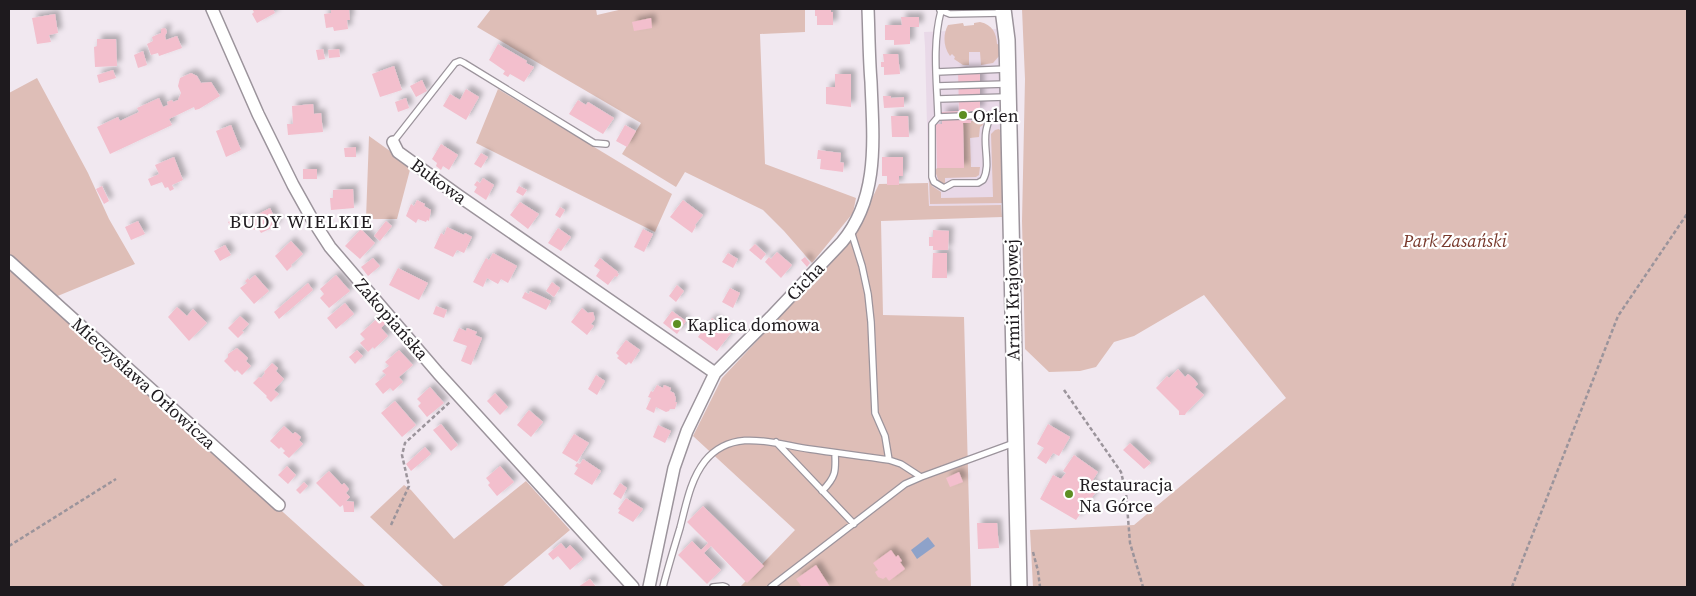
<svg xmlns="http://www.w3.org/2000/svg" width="1696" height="596" font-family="'Source Serif 4',serif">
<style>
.built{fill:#e9d9e8}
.green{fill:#debeb7}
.water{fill:#8ea2c9}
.building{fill:#f3bfcd;filter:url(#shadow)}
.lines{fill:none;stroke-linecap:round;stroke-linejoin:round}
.service-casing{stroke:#9c949c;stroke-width:8}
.minor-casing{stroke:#9c949c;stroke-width:14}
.tertiary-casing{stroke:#9c949c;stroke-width:18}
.path{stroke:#9b949b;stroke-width:2.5;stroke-dasharray:4 2.5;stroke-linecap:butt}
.service{stroke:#fff;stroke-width:5.5}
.minor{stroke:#fff;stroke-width:11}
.tertiary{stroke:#fff;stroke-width:15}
.poi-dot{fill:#5e8e22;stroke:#fff;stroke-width:2}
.labels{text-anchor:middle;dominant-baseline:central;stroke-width:4.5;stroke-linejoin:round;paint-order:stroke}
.poi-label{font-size:18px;fill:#1e1a1e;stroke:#fff;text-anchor:start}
.street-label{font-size:18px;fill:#1e1a1e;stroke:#fff}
.park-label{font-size:18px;font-style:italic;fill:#78392c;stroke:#fff}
.neighbourhood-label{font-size:19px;letter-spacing:1px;fill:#1e1a1e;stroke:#fff}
</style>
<defs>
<filter id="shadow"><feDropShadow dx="4.5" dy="-4.5" stdDeviation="2.5" flood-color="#0004"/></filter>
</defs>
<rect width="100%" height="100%" fill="#f1e8f0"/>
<path class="built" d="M998,29L1001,205L929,206L925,46L924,32Z"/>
<path class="green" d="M491,9H596L597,15L623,9H805V32L760,34L765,164L856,198L853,213L812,263L784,231L763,210L685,172L676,187L622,154L641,123L477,27Z
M1022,9H1687V587H1033L1030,530L1134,525L1286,398L1204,295L1134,336L1114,342L1096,367L1080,371L1049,372L1025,349L1022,221L1025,79Z
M980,22C993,25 996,33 997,44L1001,45L1000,55L993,63L981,65L980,52H969V65H963L954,59L955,57L952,54L950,56C943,47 943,34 948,25L963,23L964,26L974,25V23Z
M37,78L88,173L109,219L135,264L48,300L366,587H9V93Z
M498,89L672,194L655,232L476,143Z
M971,121H982L983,125L980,127L979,137L970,138L971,167H980L979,175L976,177L945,178V184L939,182L935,171L937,168H964L963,123H971Z
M999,129L1001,131L1003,203L930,204L929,178L932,186L941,192V198L993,197L991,134L995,130Z
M369,136L411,166L397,219H366Z
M928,183L929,206L1001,205L1002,217L881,221L883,315L964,317L971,587H740L795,530L693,436L722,378L852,240L879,184Z
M526,481L570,530L502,587H444L370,517L404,485L411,490L454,539Z"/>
<path class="water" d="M928,537L935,546L917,559L911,550Z"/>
<path class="building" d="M252,9H273L275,13L257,23L252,14L254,12Z
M349,9L350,20H347L348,29L334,31L333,27L326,28L324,14L331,13V10Z
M815,9H831V12H833V25H817V16H815Z
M55,14L58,33L49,35L51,42L37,44L32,18Z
M901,17H919V27H910V44L894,45V40H885V25H902Z
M651,18L652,28L634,31L632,22Z
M164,28L166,29L167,32L165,36L166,40L177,36L182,48L159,56L158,53L151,55L147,44L153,41L152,37L161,33V29Z
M97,39H116L117,66L95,67L94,47L97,46Z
M498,44L527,61L526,63L534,67L524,82L510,74L508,77L503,74L505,71L489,60Z
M323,49L325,59L318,60L316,50Z
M339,49L340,57L329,58L328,50Z
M143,51L147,65L138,68L134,55Z
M883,54H898L900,74L884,75V67H881V62H884Z
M394,66L402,90L380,97L372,74Z
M958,69H980V111H970L971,123H963L964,168H937L936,124H942V112L959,111Z
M113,70L116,78L99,83L97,75Z
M191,73L197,76L201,83L211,82L220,96L199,109L195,110L194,107L169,119L172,125L110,154L97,127L118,117L120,121L139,112L137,108L159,98L163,107L168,105L167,102L172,100L173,102L178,100L181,93L178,86L180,78Z
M835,74H851V107L826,104V87H835Z
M422,80L427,91L416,97L410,86Z
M466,89L479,97L466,120L443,106L450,94L460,100Z
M883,96H891V98L904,97V107L884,108Z
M406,98L409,108L398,112L395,102Z
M578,100L586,105L588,102L614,118L603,134L569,114Z
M313,104L314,114L321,113L323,132L288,135L287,124H293L292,106Z
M891,116H908L909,137H892Z
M231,125L241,150L226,157L216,131Z
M625,125L636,131L627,147L616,141Z
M441,144L458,155L449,170L443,166L441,170L436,166L437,163L432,159Z
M356,147V157H345L344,148Z
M818,150L841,153L840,162L844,163L843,172L820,169L821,159H817Z
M481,153L488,157L481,168L474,164Z
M174,157L183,180L172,185L174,189L170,191L168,187L165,188L162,182L151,186L148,179L159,174L155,165Z
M882,157H903V176H899V185H887V176H882Z
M303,169H317V179H303Z
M483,178L494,185L486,200L474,192L477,187L474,185L477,181L480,183Z
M102,186L109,201L104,204L96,189Z
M519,186L527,190L523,196L516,192Z
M353,189L354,208L331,210L330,198H333V190Z
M417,200L425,204L424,206L431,210L429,221L427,220L426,222L418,219L416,223L406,216L411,204L414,206Z
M683,200L703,215L695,225L696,226L692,233L670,217Z
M520,202L539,214L528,229L510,215Z
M560,207L565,210L560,218L555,215Z
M270,208L278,225L261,233L258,228L254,230L249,219Z
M238,217L242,224L233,230L228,222Z
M138,221L145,234L131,240L125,227Z
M386,221L392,226L380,241L374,236Z
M447,227L464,235L465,233L472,237L464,253L457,250L453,257L434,248L441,233L444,235Z
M558,228L571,237L561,251L548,243Z
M361,229L375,243L360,259L345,246Z
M643,229L653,234L644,252L634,247Z
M933,230L949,231L948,250H933V246H929V237H933Z
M291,241L303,254L291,265L292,266L287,271L275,256Z
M755,244L766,254L761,260L749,250Z
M225,245L231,255L220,261L214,251Z
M777,252L792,265L781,278L765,262L769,257L771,259Z
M493,253L517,266L508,283L501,279L498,284L487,278L483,287L473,282L486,258L489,260Z
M728,253L738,259L733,268L722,262Z
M933,253H947V278H932Z
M805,257L810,263L807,267L801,260Z
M373,258L380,266L368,276L361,267Z
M600,258L618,272L617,273L619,274L617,277L615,276L608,285L596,276L600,270L594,266Z
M398,268L428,283L419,300L389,285Z
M255,275L269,291L254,304L240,288L247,283L245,281L248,278L249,280Z
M336,275L350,291L329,308L320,298L324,294L320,289Z
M552,282L560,288L554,297L546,291Z
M308,283L313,290L279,319L274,312Z
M677,285L684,291L676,302L669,296Z
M730,288L740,293L733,308L722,302Z
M530,291L551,301L546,310L522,298L525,292L529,294Z
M345,303L354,314L336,329L327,318Z
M436,306L447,310L444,318L433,314Z
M177,307L187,316L193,309L207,323L189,341L168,317Z
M582,308L588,313L593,312L595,319L591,324L594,326L587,335L571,322Z
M672,311L686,321L677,334L663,323Z
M240,316L249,324L242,331L244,332L238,338L228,328Z
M380,316L386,323L381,328L388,336L374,349L373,347L368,352L360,343L365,339L360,334Z
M712,318L731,333L717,351L698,337Z
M459,328L466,331L467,328L477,332L475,335L482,338L471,365L461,361L467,346L453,341Z
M626,340L640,350L631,364L629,362L626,365L617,358L619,356L616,353Z
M237,348L248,358L246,361L251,366L242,375L237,370L235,372L224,361L228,357V354Z
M357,350L363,356L355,364L349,357Z
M399,350L413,365L399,377L403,382L393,391L390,388L383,394L375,384L386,375L382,371L389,366L385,362Z
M272,363L278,368L276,371L284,379L274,390L279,394L271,402L266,397L267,396L253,383L259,377L261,378L265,373L264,372Z
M1178,369L1185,377L1188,374L1194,379L1198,384L1195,387L1204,395L1186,413L1185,415H1179V411L1156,388L1167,376L1169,378Z
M596,375L605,381L597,395L588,389Z
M657,385L663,388L664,385L671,388L670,391L674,393L676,399L675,402H677L675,409H670L669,411L666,412L656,407L654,413L646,409L651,398L648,397L651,391L653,392Z
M430,387L444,403L427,417L418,406L421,403L417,399Z
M495,393L508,407L500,415L487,401Z
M395,401L416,425L402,437L381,413Z
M529,410L543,422L531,437L517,425Z
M441,424L458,445L451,451L433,430Z
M1048,424L1070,437L1059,456L1053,453L1046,464L1037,458L1044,448L1037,444Z
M658,425L671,431L665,443L653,437Z
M284,426L293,434L295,432L301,437L299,440L303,444L289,458L283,453L285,451L281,447L279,449L270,441Z
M574,434L589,443L577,462L562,453Z
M1130,443L1151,463L1144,469L1123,450Z
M425,447L431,454L411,471L406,464Z
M1074,455L1098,472L1091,483L1098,489L1076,520L1040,499L1053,475L1061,479L1066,473L1063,471Z
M583,459L601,471L592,485L574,474L578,468L575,466L577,463L580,464Z
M287,466L296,475L288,484L278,475Z
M500,466L514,482L497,496L488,485L490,483L486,478Z
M329,471L342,485L344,483L349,489L346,493L350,497L346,501L354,502V512H344L343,505L340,507L316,483Z
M959,472L963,482L950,487L946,478Z
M304,482L308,486L300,494L296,490Z
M620,483L627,488L621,499L613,494Z
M626,498L643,509L633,522L618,513L620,510L618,509Z
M703,506L764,566L747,583L711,546L704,553L721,570L707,584L678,555L692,541L701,550L708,543L687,522Z
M977,523H997L999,548L978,549Z
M561,543L566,549L570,545L583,559L570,570L558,556L553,560L548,554Z
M891,550L896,557L898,555L902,561L900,562L905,569L889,581L886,577L883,579L878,577L875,572L878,570L873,563Z
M816,565L830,587H802L796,579Z
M590,579L596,587H578Z"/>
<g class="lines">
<defs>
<path id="service" d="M940,10L950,14L1002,13
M941,11C932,45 937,82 938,117L932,124V177L934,182L944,188L953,183H978L983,180C991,166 983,147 986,131C987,125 989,121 990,115H1007
M937,72L1006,69
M937,86L1006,84
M938,99L1006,97
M938,117L990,115
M393,142L455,63L460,61L464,63L594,143L606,144
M851,231L862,266L868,294L871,322L875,413L885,436L889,460
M776,442L854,524
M822,491C836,477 836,471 835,453
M663,587C668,567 674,548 680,528C686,505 690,480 705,461C733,427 774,444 809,449C836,453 862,456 889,460L901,464L921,477L1014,443
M713,587L723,586L726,587
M771,587L905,484L921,477"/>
<path id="minor" d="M212,9L258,114L293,185L312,219L330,247L438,373L633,587
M393,142L398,152L459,196L715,373
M9,261L279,505
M649,587L674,468L687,431L715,373L771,317L842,242C880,197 873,137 871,82C869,58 869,33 868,9"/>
<path id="tertiary" d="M1003,9L1007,40L1008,84L1019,587"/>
</defs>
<use href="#service" class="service-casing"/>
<use href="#minor" class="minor-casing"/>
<use href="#tertiary" class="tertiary-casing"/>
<path class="path" d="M1064,390L1121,472L1126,493L1130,543L1143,587
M391,525L409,486L402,455L405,443L450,402
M9,546L116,479
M1033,552L1038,571L1040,587
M1512,587L1618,316L1687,214"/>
<use href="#service" class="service"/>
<use href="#minor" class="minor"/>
<use href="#tertiary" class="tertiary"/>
</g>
<g class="poi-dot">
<circle cx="963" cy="115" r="5"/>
<circle cx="677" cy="324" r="5"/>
<circle cx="1069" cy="494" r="5"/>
</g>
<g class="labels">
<g class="poi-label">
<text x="973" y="115">Orlen</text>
<text x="687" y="324">Kaplica domowa</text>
<text x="1079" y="484">Restauracja<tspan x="1079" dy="21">Na Górce</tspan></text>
</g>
<g class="street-label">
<text transform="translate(439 181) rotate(36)">Bukowa</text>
<text transform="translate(805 281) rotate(-46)">Cicha</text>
<text transform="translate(1012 300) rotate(-91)">Armii Krajowej</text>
<text transform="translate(392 319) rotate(49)">Zakopiańska</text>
<text transform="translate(144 383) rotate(42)">Mieczysława Orłowicza</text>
</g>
<g class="park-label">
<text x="1455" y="240">Park Zasański</text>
</g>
<g class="neighbourhood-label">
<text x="301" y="221">BUDY WIELKIE</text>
</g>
</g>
<rect width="1696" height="596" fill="none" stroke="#1e1a1e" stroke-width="20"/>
</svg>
